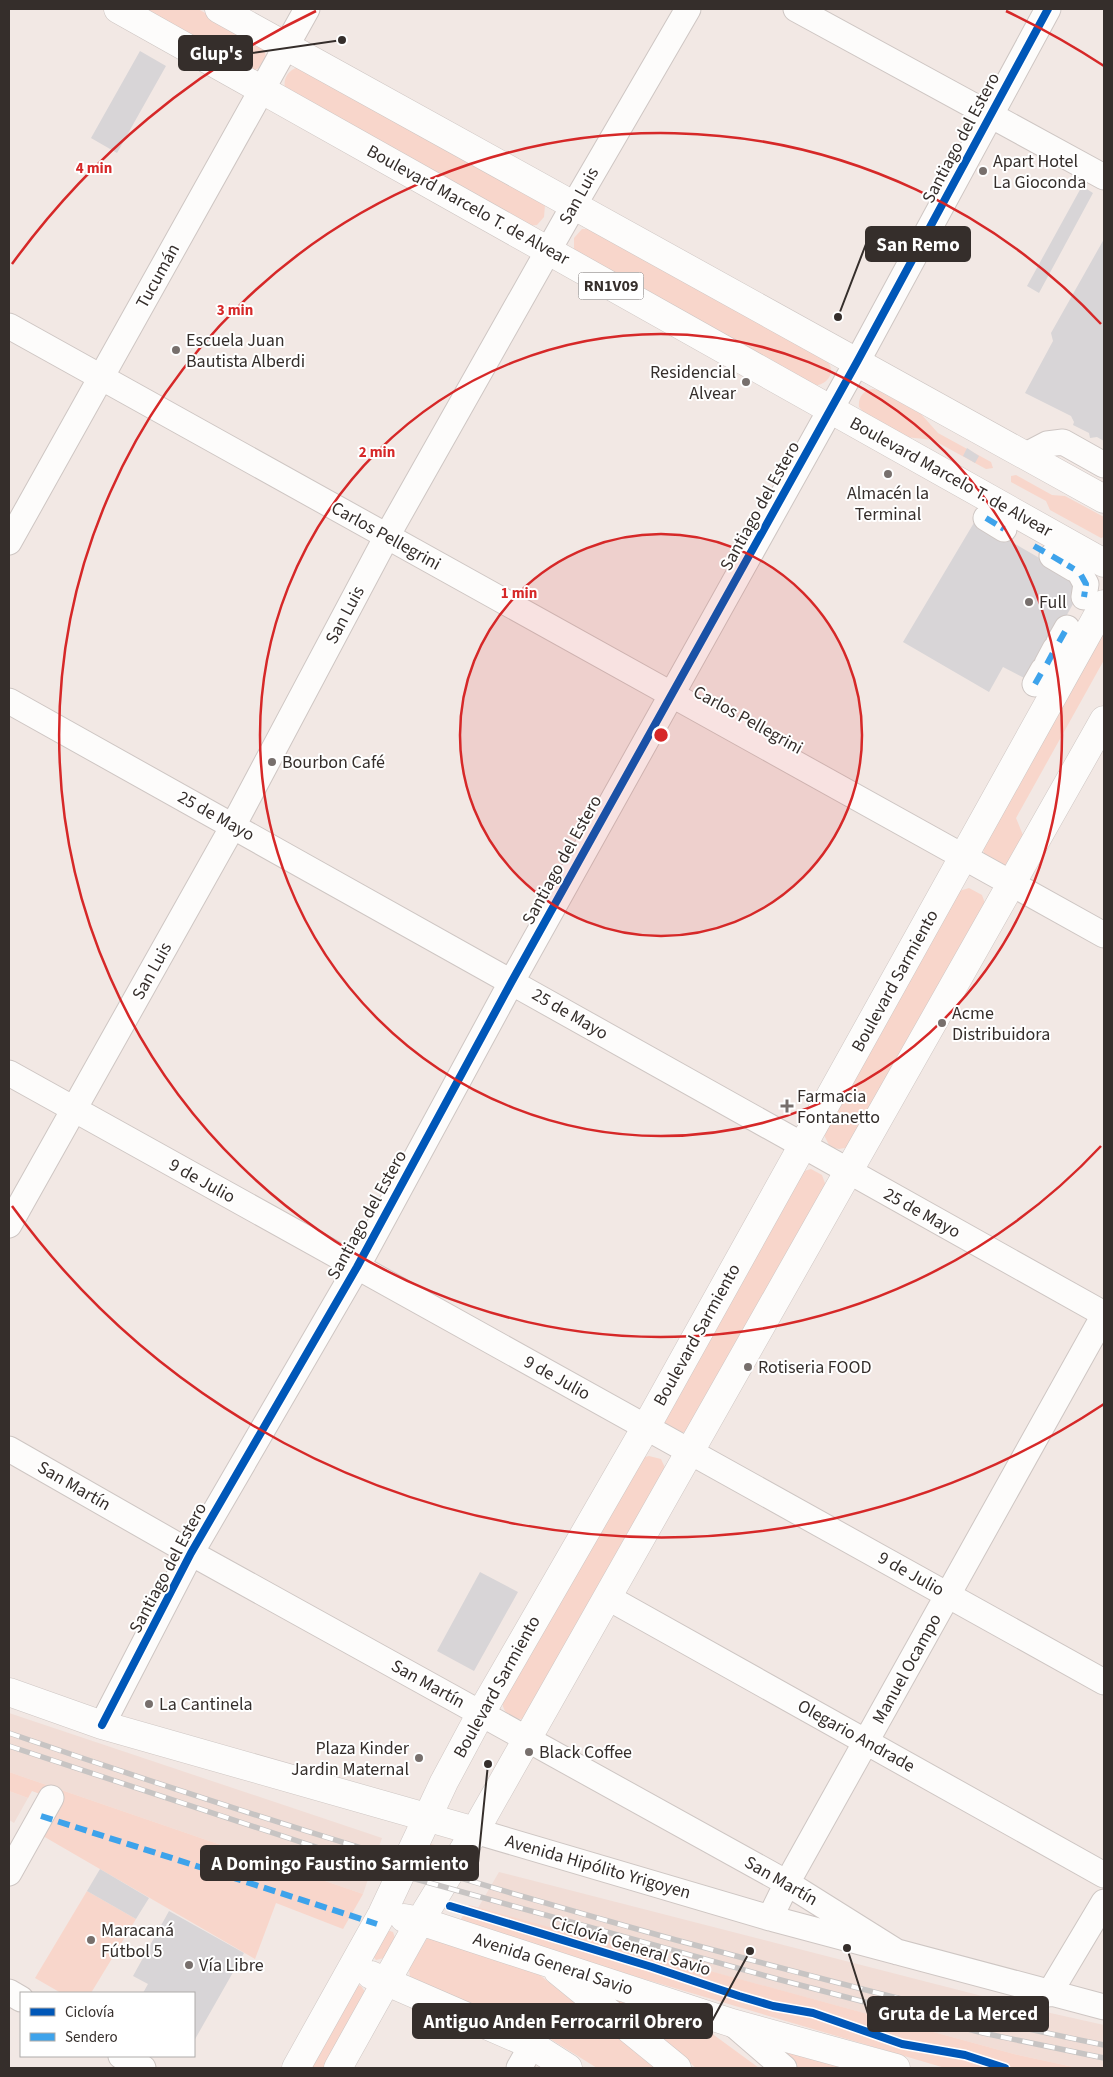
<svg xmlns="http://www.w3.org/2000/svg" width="1113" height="2077" font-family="'Source Sans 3',sans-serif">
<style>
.built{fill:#f1ddd6}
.green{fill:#f8d6cb}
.building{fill:#d8d5d7}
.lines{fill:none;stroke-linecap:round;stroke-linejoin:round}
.minor-casing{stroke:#cec6c3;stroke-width:27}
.major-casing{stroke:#cec6c3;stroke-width:29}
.minor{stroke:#fdfcfb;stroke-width:25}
.major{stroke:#fdfcfb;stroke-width:28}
.rail-casing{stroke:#c7c4c3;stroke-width:5.5}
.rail{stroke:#fff;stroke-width:4;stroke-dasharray:11;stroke-linecap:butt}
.quiet{stroke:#3ea3eb;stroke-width:6;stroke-dasharray:12 6;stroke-linecap:butt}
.cycleway-casing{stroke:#fff;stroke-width:11}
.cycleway{stroke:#0057b8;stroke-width:8}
.ring{fill:none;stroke:#d62828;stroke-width:2.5}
.poi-dot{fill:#776f6c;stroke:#fff;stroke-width:2}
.labels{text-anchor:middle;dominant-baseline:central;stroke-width:4;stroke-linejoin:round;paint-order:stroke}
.shield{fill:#fff;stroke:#726d6b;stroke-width:1}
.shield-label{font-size:16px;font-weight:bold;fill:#352e2b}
.street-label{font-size:18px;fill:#352e2b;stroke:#fff}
.poi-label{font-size:18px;fill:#352e2b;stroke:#fff;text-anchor:start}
.centre{fill:#d62828;stroke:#fff;stroke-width:2.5}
.ring-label{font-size:15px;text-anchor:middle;font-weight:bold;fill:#d62828;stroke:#fff;stroke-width:4;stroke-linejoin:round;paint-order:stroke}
.leader{fill:none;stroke:#352e2b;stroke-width:2}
.callout-dot{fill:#352e2b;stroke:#fff;stroke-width:2}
.callout{fill:#352e2b;stroke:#352e2b;stroke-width:2}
.callout-label{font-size:19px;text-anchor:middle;font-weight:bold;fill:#fff}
</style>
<rect width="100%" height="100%" fill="#f2e8e4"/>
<path class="built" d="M9,1713L382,1838L363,1894L9,1772Z
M9,1791L28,1798L14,1823L9,1820Z
M499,1872L1037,2010L1104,2025V2068H1078L1014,2054L478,1908Z"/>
<path class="green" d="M138,9H198L263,45L266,57L260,67L252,72Z
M298,67L545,205L544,217L537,225L527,226L285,90C283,79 287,71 298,67Z
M582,229H590L828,362C836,373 827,385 814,386L574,251V238Z
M873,389L878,390L921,414L938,433L991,462L993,468L986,469L933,440L906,437L865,414L859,407C858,398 863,390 873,389Z
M1016,475L1052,495L1065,496L1104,517V537L1101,538L1050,510L1046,501L1011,482V476Z
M1104,627V660L1016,818L1025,840L1007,865L998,866L984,855L983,845Z
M969,888L982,895L986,906L850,1147L839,1149L830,1147L823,1133L959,891Z
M811,1169L822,1175L826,1186L689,1431L679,1433L665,1425L664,1422L801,1172Z
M649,1456L661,1459L666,1470L524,1719C511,1720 502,1713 502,1699L641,1458Z
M9,1772L363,1894L343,1929L276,1903L255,1959L43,1836L61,1802L32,1791L28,1798L9,1791Z
M431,1844L443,1847L432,1867L420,1863L429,1845Z
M87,1891L136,1919L91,1993H61L35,1978Z
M469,1905L1014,2054L1078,2068H945L458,1924Z
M387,1930L393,1932L395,1938L384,1958L376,1960L372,1955Z
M429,1935L536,1972L657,2068H597L539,2032L419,1986L410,1978L409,1969Z
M356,1985L361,1986L365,1992L325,2068H307Z
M611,1996L703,2027L759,2068H696Z
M774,2049L852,2068H798Z"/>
<path class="building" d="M140,51L166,66L117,153L91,138Z
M1082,186L1093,193L1039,293L1027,286Z
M1104,239V441L1097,437L1090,438L1089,433L1073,425L1074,422L1071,416L1025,393L1053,341L1051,333Z
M967,448L979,456L975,463L963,456Z
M975,521L1074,578L1078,595L1030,681L1003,667L989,692L903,642Z
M480,1572L518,1592L474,1671L437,1651Z
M100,1869L149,1898L136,1919L87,1891Z
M169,1911L244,1953L194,2041V1993H143L148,1984L133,1976Z"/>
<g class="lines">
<defs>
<path id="minor" d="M796,9L1104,177
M9,326L1104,935
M1026,455L1047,444L1063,442L1104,465
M986,518L1004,529
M9,542L307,9
M1052,556L1074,569
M1081,575L1086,584L1084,597
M1059,642L1067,628
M1047,664L1055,649
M1035,684L1043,670
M9,701L1104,1314
M9,1073L1104,1682
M9,1225L233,826L387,536L574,205L688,9
M9,1449L191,1553L787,1883L897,1952
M607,1597L1104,1875
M102,1725L191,1553L357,1267L512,981L857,362L1048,9
M475,1831L770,1918L1104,2007
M9,1873L51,1798
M770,1918L787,1883L1104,1315
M9,1992L21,1999
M1049,1994L1104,1902
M732,2023L784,2068
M121,2056L143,2068
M519,2068L532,2045"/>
<path id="major" d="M118,9L1104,563
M219,9L1104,499
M9,1692L102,1725L475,1831
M404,1918L420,1921L732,2023L896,2068
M558,1971L677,2068
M371,1975L532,2045L568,2068
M296,2068L382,1914L444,1782L481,1713L646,1427L1104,604
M338,2068L420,1921L475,1831L1104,720"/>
</defs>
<use href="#minor" class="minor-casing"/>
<use href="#major" class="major-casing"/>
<use href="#minor" class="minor"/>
<use href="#major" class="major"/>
<defs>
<path id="rail" d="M9,1733C229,1809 452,1878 676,1940C818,1978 960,2016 1104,2045
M9,1746L401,1875L777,1979L983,2033L1104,2058"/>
</defs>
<use href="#rail" class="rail-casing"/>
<use href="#rail" class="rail"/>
<path class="quiet" d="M986,518L1004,529
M1034,546L1048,554
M1052,556L1074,569
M1081,575L1086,584L1084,597
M1059,642L1067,628
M1047,664L1055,649
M1035,684L1043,670
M41,1816L377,1924"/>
<defs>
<path id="cycleway" d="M102,1725L191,1553L357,1267L512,981L857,362L1048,9
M450,1906L652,1967L739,1996L773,2006L813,2013L902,2044L965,2055L1005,2068"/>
</defs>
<use href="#cycleway" class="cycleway-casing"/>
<use href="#cycleway" class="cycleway"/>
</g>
<circle cx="661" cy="735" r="201" fill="#d62828" fill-opacity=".12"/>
<g class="ring">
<circle cx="661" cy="735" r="201"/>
<circle cx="661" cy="735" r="401"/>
<path d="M1101 1146A602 602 0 1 1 1101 324"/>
<path d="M1104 1404A802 802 0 0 1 12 1206M12 264A802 802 0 0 1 316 11M1006 11A802 802 0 0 1 1104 66"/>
</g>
<g class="poi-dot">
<circle cx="983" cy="171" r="5"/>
<circle cx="176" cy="350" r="5"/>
<circle cx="746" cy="382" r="5"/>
<circle cx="888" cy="474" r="5"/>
<circle cx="1029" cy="602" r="5"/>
<circle cx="272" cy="762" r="5"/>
<circle cx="942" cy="1023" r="5"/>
<path d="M784.5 1098.5h5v5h5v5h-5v5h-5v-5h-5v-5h5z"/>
<circle cx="748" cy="1367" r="5"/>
<circle cx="149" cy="1704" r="5"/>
<circle cx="529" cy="1752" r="5"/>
<circle cx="419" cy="1758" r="5"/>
<circle cx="91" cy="1940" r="5"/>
<circle cx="189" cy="1965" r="5"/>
</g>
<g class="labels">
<rect class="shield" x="578.5" y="272.5" width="65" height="27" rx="4"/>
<g class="shield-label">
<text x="611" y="286">RN1V09</text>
</g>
<g class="street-label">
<text transform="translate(961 138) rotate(-62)">Santiago del Estero</text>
<text transform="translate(579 196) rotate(-61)">San Luis</text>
<text transform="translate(468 205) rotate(29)">Boulevard Marcelo T. de Alvear</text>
<text transform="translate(158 276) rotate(-61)">Tucumán</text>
<text transform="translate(951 477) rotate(29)">Boulevard Marcelo T. de Alvear</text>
<text transform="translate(760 506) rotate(-61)">Santiago del Estero</text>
<text transform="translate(386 536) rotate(29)">Carlos Pellegrini</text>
<text transform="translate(345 615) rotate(-62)">San Luis</text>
<text transform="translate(748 720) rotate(29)">Carlos Pellegrini</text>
<text transform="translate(216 816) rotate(29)">25 de Mayo</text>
<text transform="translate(562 860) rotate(-61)">Santiago del Estero</text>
<text transform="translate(152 971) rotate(-61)">San Luis</text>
<text transform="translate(895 981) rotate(-61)">Boulevard Sarmiento</text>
<text transform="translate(570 1014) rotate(30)">25 de Mayo</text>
<text transform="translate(202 1181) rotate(29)">9 de Julio</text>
<text transform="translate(922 1213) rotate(29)">25 de Mayo</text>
<text transform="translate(367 1215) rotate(-61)">Santiago del Estero</text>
<text transform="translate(697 1335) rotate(-61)">Boulevard Sarmiento</text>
<text transform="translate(557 1378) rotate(29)">9 de Julio</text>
<text transform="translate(74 1486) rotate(30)">San Martín</text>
<text transform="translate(168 1568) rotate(-62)">Santiago del Estero</text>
<text transform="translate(911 1574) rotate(29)">9 de Julio</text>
<text transform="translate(907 1669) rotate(-61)">Manuel Ocampo</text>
<text transform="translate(428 1684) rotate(29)">San Martín</text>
<text transform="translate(497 1687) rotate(-61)">Boulevard Sarmiento</text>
<text transform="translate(856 1736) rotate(29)">Olegario Andrade</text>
<text transform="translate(598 1867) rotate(16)">Avenida Hipólito Yrigoyen</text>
<text transform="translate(781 1881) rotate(30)">San Martín</text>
<text transform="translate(631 1946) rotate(17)">Ciclovía General Savio</text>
<text transform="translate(553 1964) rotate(18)">Avenida General Savio</text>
</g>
<g class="poi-label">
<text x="993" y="161">Apart Hotel<tspan x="993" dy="21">La Gioconda</tspan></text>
<text x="186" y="340">Escuela Juan<tspan x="186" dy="21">Bautista Alberdi</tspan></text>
<text x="736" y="372" text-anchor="end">Residencial<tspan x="736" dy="21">Alvear</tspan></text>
<text x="888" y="493" text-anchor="middle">Almacén la<tspan x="888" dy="21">Terminal</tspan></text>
<text x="1039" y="602">Full</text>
<text x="282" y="762">Bourbon Café</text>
<text x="952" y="1013">Acme<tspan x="952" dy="21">Distribuidora</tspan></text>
<text x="797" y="1096">Farmacia<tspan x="797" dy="21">Fontanetto</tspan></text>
<text x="758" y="1367">Rotiseria FOOD</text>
<text x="159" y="1704">La Cantinela</text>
<text x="409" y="1748" text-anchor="end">Plaza Kinder<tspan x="409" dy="21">Jardin Maternal</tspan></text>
<text x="539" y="1752">Black Coffee</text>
<text x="101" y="1930">Maracaná<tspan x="101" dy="21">Fútbol 5</tspan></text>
<text x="199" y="1965">Vía Libre</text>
</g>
</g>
<circle cx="661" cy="735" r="8" class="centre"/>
<g class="ring-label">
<text x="94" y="173">4 min</text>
<text x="235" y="315">3 min</text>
<text x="377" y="457">2 min</text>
<text x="519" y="598">1 min</text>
</g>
<path class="leader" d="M342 40L252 53M838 317L866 244M488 1764L478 1863M847 1948L868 2014M750 1951L712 2021"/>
<g class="callout-dot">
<circle cx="342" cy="40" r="5"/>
<circle cx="838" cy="317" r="5"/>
<circle cx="488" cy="1764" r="5"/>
<circle cx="847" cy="1948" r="5"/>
<circle cx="750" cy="1951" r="5"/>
</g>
<g class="callout">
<rect x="179" y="36" width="73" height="34" rx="5"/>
<rect x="866" y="227" width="104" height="34" rx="5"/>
<rect x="201" y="1846" width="277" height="34" rx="5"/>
<rect x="868" y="1997" width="180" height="34" rx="5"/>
<rect x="413" y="2004" width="299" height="34" rx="5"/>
</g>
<g class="callout-label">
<text x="216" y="60">Glup's</text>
<text x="918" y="251">San Remo</text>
<text x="340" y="1870">A Domingo Faustino Sarmiento</text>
<text x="958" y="2020">Gruta de La Merced</text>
<text x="563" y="2028">Antiguo Anden Ferrocarril Obrero</text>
</g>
<rect width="1113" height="2077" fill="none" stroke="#352e2b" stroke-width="20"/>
<rect x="20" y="1992" width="175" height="65" fill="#ffffff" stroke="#aeabaa"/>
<rect x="30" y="2008" width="25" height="8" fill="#0057b8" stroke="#aeabaa"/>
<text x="65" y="2017" font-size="15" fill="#352e2b">Ciclovía</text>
<rect x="30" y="2033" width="25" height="8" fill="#3ea3eb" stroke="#aeabaa"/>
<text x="65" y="2042" font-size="15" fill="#352e2b">Sendero</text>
</svg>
